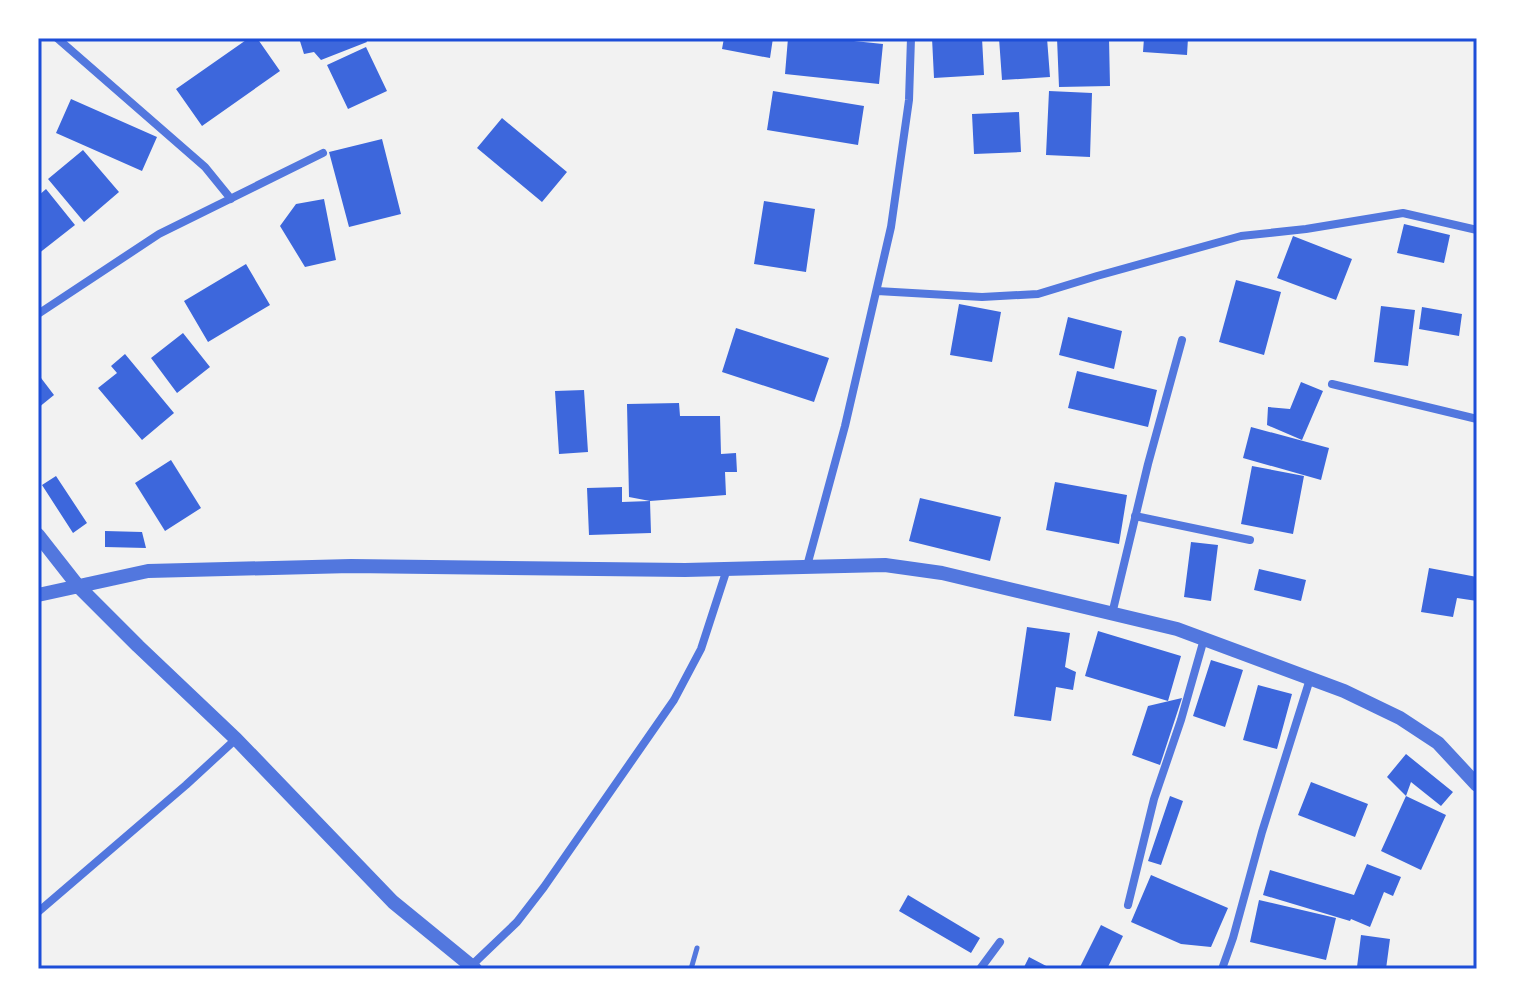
<svg xmlns="http://www.w3.org/2000/svg" width="1515" height="1007" font-family="'Sofia Sans Condensed',sans-serif">
<style>
.building{fill:#3d67dc}
.lines{fill:none;stroke-linecap:round;stroke-linejoin:round}
.service{stroke:#5277de;stroke-width:5}
.minor{stroke:#5277de;stroke-width:8}
.tertiary{stroke:#5277de;stroke-width:14}
.neatline{fill:none;stroke:#1d4ed8;stroke-width:3}
</style>
<rect width="100%" height="100%" fill="#f2f2f2"/>
<path class="building" d="M249,38H257L280,71L202,126L176,89Z
M299,38H365L367,42L321,60L314,52L304,54Z
M724,38H773L770,58L722,49Z
M788,38H825L883,44L879,84L785,74Z
M932,38H982L984,75L934,78Z
M999,38H1047L1050,77L1002,80Z
M1057,38H1109L1110,86L1059,87Z
M1144,38H1188L1187,55L1143,52Z
M366,47L387,91L348,109L327,65Z
M773,91L864,106L858,145L767,130Z
M1049,91L1092,93L1090,157L1046,155Z
M71,99L157,137L142,171L56,133Z
M1019,112L1021,152L974,154L972,114Z
M502,118L567,172L542,202L477,148Z
M382,139L401,214L349,227L329,152Z
M83,150L119,192L84,222L48,179Z
M46,189L75,225L38,254V196Z
M324,199L336,260L305,267L280,226L296,204Z
M764,201L815,209L806,272L754,264Z
M1404,224L1450,235L1444,263L1397,253Z
M1293,236L1352,259L1336,300L1277,278Z
M246,264L270,305L208,342L184,301Z
M1236,280L1281,292L1264,355L1219,342Z
M959,304L1001,312L992,362L950,355Z
M1381,306L1415,310L1408,366L1374,362Z
M1422,307L1462,314L1459,336L1419,329Z
M1068,317L1122,331L1114,369L1059,355Z
M736,328L829,358L814,402L722,372Z
M183,333L210,367L177,393L151,358Z
M125,354L174,413L142,440L98,388L117,373L111,366Z
M1077,371L1157,390L1148,427L1068,408Z
M38,374L54,395L38,408Z
M1301,382L1323,391L1302,440L1267,425L1268,407L1290,409Z
M584,390L588,452L559,454L555,391Z
M679,403L680,416H720L721,454L736,453L737,472H725L726,495L650,501L651,533L589,535L587,488L622,487V502L650,501L629,497L627,404Z
M1251,427L1329,448L1321,480L1243,458Z
M171,460L201,508L165,531L135,483Z
M1252,466L1304,476L1293,534L1241,524Z
M56,476L87,523L73,533L42,485Z
M1055,482L1127,495L1119,544L1046,530Z
M920,498L1001,517L990,561L909,541Z
M105,531L142,532L146,548L105,547Z
M1191,542L1218,545L1211,601L1184,597Z
M1429,568L1477,577V601L1457,598L1453,617L1421,612Z
M1259,569L1306,580L1301,601L1254,590Z
M1027,627L1070,633L1065,667L1076,672L1073,690L1056,687L1051,721L1014,716Z
M1098,631L1181,656L1168,701L1085,676Z
M1211,660L1243,670L1225,727L1193,716Z
M1258,685L1292,694L1277,749L1243,740Z
M1182,698L1160,765L1132,755L1148,706Z
M1406,754L1453,792L1441,806L1411,782L1406,796L1387,777Z
M1311,782L1368,804L1355,837L1298,815Z
M1170,796L1183,801L1161,865L1148,861Z
M1406,796L1446,815L1421,870L1381,851Z
M1367,864L1401,877L1393,896L1384,892L1370,927L1351,919L1350,921L1263,895L1270,870L1354,895Z
M1151,875L1228,908L1211,947L1181,944L1131,922Z
M908,895L980,938L971,953L899,911Z
M1259,900L1336,918L1326,960L1250,942Z
M1101,925L1123,936L1107,969H1079Z
M1361,935L1390,939L1386,969L1357,967Z
M1029,957L1052,969H1023Z"/>
<g class="lines">
<path class="service" d="M691,969L697,948"/>
<path class="minor" d="M57,38L205,167L231,199
M877,291L982,297L1038,294L1097,276L1241,236L1306,229L1403,213L1477,230
M38,314L159,234L323,153
M1332,384L1477,419
M1135,516L1250,540
M807,566L845,426L891,227L909,100L911,38
M1112,614L1148,464L1182,340
M1128,905L1154,799L1181,720L1204,639
M38,912L186,785L236,739
M471,966L517,922L544,887L674,700L701,649L727,569
M980,969L1000,942
M1222,969L1233,938L1262,832L1310,679"/>
<path class="tertiary" d="M38,535L78,586L138,646L236,739L393,902L475,969
M38,595L148,571L351,566L685,570L885,565L942,573L1177,629L1344,691L1400,718L1438,743L1477,785"/>
</g>
<rect width="1515" height="1007" fill="none" stroke="#ffffff" stroke-width="80"/>
<rect x="40" y="40" width="1435" height="927" class="neatline"/>
</svg>
